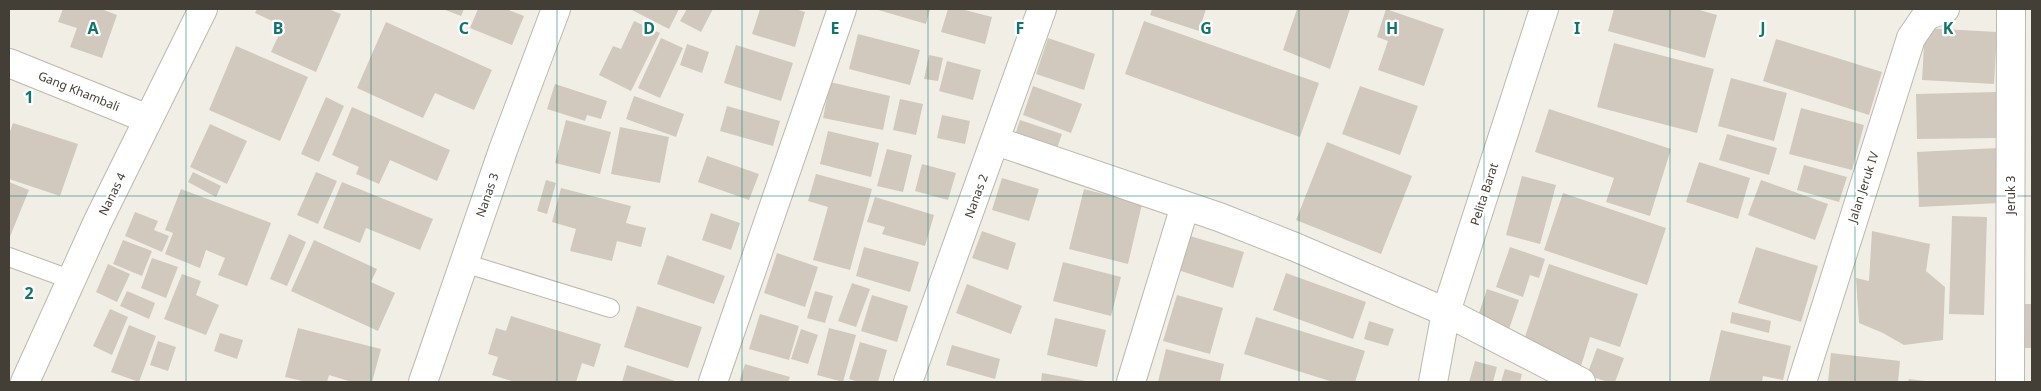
<svg xmlns="http://www.w3.org/2000/svg" width="2041" height="391" font-family="'Noto Sans',sans-serif">
<style>
.building{fill:#d1c9bd}
.lines{fill:none;stroke-linecap:round;stroke-linejoin:round}
.service-casing{stroke:#beb8ad;stroke-width:20}
.minor-casing{stroke:#beb8ad;stroke-width:30}
.tertiary-casing{stroke:#beb8ad;stroke-width:30}
.service{stroke:#fff;stroke-width:18}
.minor{stroke:#fff;stroke-width:28}
.tertiary{stroke:#fff;stroke-width:28}
.grid{fill:none;stroke:#0f766e;stroke-width:1;stroke-opacity:0.55}
.labels{text-anchor:middle;dominant-baseline:central;stroke-width:4.5;stroke-linejoin:round;paint-order:stroke}
.street-label{font-size:12px;fill:#433e36;stroke:#fff}
.grid-label{font-size:16px;text-anchor:middle;font-weight:bold;fill:#0f766e;stroke:#fff;stroke-width:4.5;stroke-linejoin:round;paint-order:stroke}
</style>
<rect width="100%" height="100%" fill="#f1eee6"/>
<path class="building" d="M63,9H101L117,15L102,58L70,47L77,28L58,22Z
M257,9H328L341,14L316,72L271,52L283,26L255,13Z
M443,9H464L461,16Z
M478,9H506L524,16L512,45L470,28Z
M630,9H679L669,29Z
M687,9H713L701,32L680,21Z
M760,9H795L805,12L795,47L752,34Z
M875,9H930L926,24Z
M948,9H961L992,17L985,44L941,32Z
M1152,9H1206L1199,31L1150,15Z
M1297,9H1350L1330,69L1283,50Z
M1386,9L1444,29L1424,86L1378,70L1388,41L1377,37Z
M1614,9H1696L1717,15L1705,58L1608,31Z
M634,21L660,33L631,91L599,75L613,46L621,49Z
M1144,21L1319,83L1300,137L1125,74Z
M386,22L492,70L474,110L435,93L423,118L357,88Z
M1925,28L1997,32L1994,84L1922,80Z
M858,34L920,50L910,85L849,69Z
M661,38L683,48L660,98L638,88Z
M1048,38L1095,54L1084,90L1036,74Z
M1776,39L1882,72L1869,115L1763,81Z
M1614,43L1714,69L1697,133L1597,107Z
M687,44L709,52L702,73L680,65Z
M736,45L793,63L781,101L724,83Z
M236,46L308,77L280,141L209,110Z
M929,55L943,58L938,81L924,79Z
M947,61L981,70L973,100L939,91Z
M1731,78L1787,93L1774,141L1718,126Z
M830,82L890,96L883,130L823,118Z
M555,84L607,101L601,119L587,115L585,121L547,109Z
M1033,86L1082,104L1071,133L1023,115Z
M1360,86L1418,106L1400,155L1342,134Z
M1996,92L1997,138L1917,139L1916,94Z
M634,96L684,114L676,137L626,119Z
M326,97L344,106L319,162L301,154Z
M900,99L923,104L916,135L893,130Z
M727,106L780,121L773,146L720,131Z
M352,107L450,150L437,181L390,160L379,184L356,174L359,167L332,155Z
M1801,108L1864,125L1852,170L1789,154Z
M1549,109L1671,149L1650,216L1606,202L1614,178L1535,152Z
M942,115L970,121L965,144L937,138Z
M566,120L611,132L600,174L555,163Z
M1020,120L1062,134L1055,154L1013,141Z
M13,123L78,144L60,196L9,179V134Z
M210,124L247,141L227,184L190,167Z
M620,127L669,137L660,183L611,174Z
M828,131L879,143L871,177L820,164Z
M1727,134L1777,148L1769,175L1719,160Z
M1327,142L1412,176L1381,254L1296,220Z
M1997,148L2000,203L1919,207L1917,152Z
M887,149L912,155L903,192L877,186Z
M707,156L759,174L749,200L698,182Z
M1699,162L1750,178L1738,219L1686,202Z
M922,164L956,173L948,200L915,191Z
M1804,165L1847,177L1839,202L1797,190Z
M193,172L221,186L216,197L188,182Z
M316,172L337,181L318,224L297,215Z
M816,174L872,189L850,270L813,260L828,207L808,201Z
M1522,176L1556,185L1540,244L1506,235Z
M1002,178L1039,189L1029,221L992,210Z
M546,180L556,183L547,214L537,211Z
M1761,180L1828,204L1815,240L1748,215Z
M9,182L29,190L9,239Z
M342,182L433,219L420,250L366,228L360,243L323,228Z
M561,188L631,206L626,223L646,228L641,247L617,241L612,261L570,251L576,229L552,222Z
M181,189L271,223L247,286L218,275L225,258L206,250L200,268L165,254L173,233L165,230Z
M1084,189L1142,204L1128,264L1069,249Z
M1563,193L1666,228L1647,285L1544,250Z
M875,197L934,215L925,246L882,234L885,227L867,222Z
M135,212L158,221L154,230L169,236L162,252L125,236Z
M711,213L740,223L731,250L702,240Z
M1952,216L1987,217L1984,315L1949,314Z
M982,231L1016,243L1008,270L972,258Z
M1872,231L1930,244L1926,271L1945,287L1943,340L1904,345L1883,333L1859,323L1856,278L1869,281Z
M289,234L306,242L287,286L270,279Z
M1190,236L1244,252L1233,288L1178,270Z
M123,240L152,251L142,276L113,264Z
M314,240L377,269L371,282L395,293L378,331L291,291Z
M864,247L919,262L910,292L856,276Z
M1510,247L1545,259L1539,278L1530,275L1523,297L1496,287Z
M1756,247L1818,266L1801,322L1738,303Z
M777,253L818,267L805,307L764,293Z
M667,255L725,276L714,304L657,284Z
M152,258L178,267L166,298L141,288Z
M1063,262L1121,277L1111,316L1053,301Z
M108,264L130,274L117,302L96,292Z
M1549,264L1638,294L1620,347L1590,337L1581,366L1522,346Z
M1286,273L1366,302L1353,339L1273,310Z
M182,274L201,281L196,295L219,305L206,335L164,319Z
M852,283L870,289L856,327L838,321Z
M967,284L1022,306L1011,334L956,313Z
M1487,289L1519,300L1508,332L1476,322Z
M127,291L155,303L149,319L120,306Z
M815,291L833,296L825,323L807,318Z
M872,295L908,306L897,342L861,331Z
M1177,295L1223,308L1210,354L1163,341Z
M2024,304H2032V348H2022Z
M637,306L702,327L688,368L624,347Z
M110,309L128,317L112,355L93,346Z
M1732,312L1771,321L1769,333L1730,323Z
M760,314L799,326L789,360L749,349Z
M511,316L601,344L594,367L582,363L576,382H515L492,375L498,357L488,354L496,328L506,331Z
M1256,317L1365,351L1355,382H1333L1244,354Z
M1055,318L1106,330L1097,367L1047,355Z
M1369,321L1394,329L1388,346L1364,339Z
M129,325L156,336L139,382L111,372Z
M298,328L381,349L372,382H352L329,375L327,382H307L285,377Z
M829,328L856,335L843,382L817,375Z
M801,329L818,335L808,364L791,359Z
M1721,330L1791,346L1783,380L1763,376L1762,382H1709Z
M220,333L243,340L237,359L214,351Z
M158,341L176,347L168,371L150,365Z
M860,342L887,350L878,382H859L849,379Z
M952,345L1000,359L995,379L946,365Z
M1597,348L1624,358L1615,382H1608L1587,375Z
M1166,349L1224,364L1220,382H1158Z
M1831,353L1900,361L1898,382H1828Z
M1475,361L1497,367L1493,382H1469Z
M745,364L790,377L788,382H739Z
M627,365L678,382H622Z
M1505,369L1522,374L1520,382H1501Z
M1042,373L1086,381V382H1041Z
M1909,379L1925,381V382H1908Z"/>
<g class="lines">
<defs>
<path id="service" d="M9,257L72,280
M464,263L610,308"/>
<path id="minor" d="M9,63L148,119
M996,141L1219,217L1295,247L1446,312L1581,382
M25,382L98,221L203,9
M423,382L503,150L556,9
M713,382L842,9
M908,382L1042,9
M1131,382L1185,206
M1802,382L1911,38L1926,16L1945,9
M2010,382L2011,9"/>
<path id="tertiary" d="M1433,382L1446,312L1544,9"/>
</defs>
<use href="#service" class="service-casing"/>
<use href="#minor" class="minor-casing"/>
<use href="#tertiary" class="tertiary-casing"/>
<use href="#service" class="service"/>
<use href="#minor" class="minor"/>
<use href="#tertiary" class="tertiary"/>
</g>
<path class="grid" d="M186,9V382M371,9V382M557,9V382M742,9V382M928,9V382M1113,9V382M1299,9V382M1484,9V382M1670,9V382M1855,9V382M9,196H2032"/>
<g class="labels">
<g class="street-label">
<text transform="translate(79 91) rotate(22)">Gang Khambali</text>
<text transform="translate(1863 187) rotate(-72)">Jalan Jeruk IV</text>
<text transform="translate(112 194) rotate(-64)">Nanas 4</text>
<text transform="translate(1484 194) rotate(-72)">Pelita Barat</text>
<text transform="translate(487 195) rotate(-71)">Nanas 3</text>
<text transform="translate(2010 195) rotate(-90)">Jeruk 3</text>
<text transform="translate(976 196) rotate(-70)">Nanas 2</text>
</g>
</g>
<g class="grid-label">
<text x="93" y="34">A</text>
<text x="278" y="34">B</text>
<text x="464" y="34">C</text>
<text x="649" y="34">D</text>
<text x="835" y="34">E</text>
<text x="1020" y="34">F</text>
<text x="1206" y="34">G</text>
<text x="1392" y="34">H</text>
<text x="1577" y="34">I</text>
<text x="1763" y="34">J</text>
<text x="1948" y="34">K</text>
<text x="29" y="103">1</text>
<text x="29" y="299">2</text>
</g>
<rect width="2041" height="391" fill="none" stroke="#433e36" stroke-width="20"/>
</svg>
